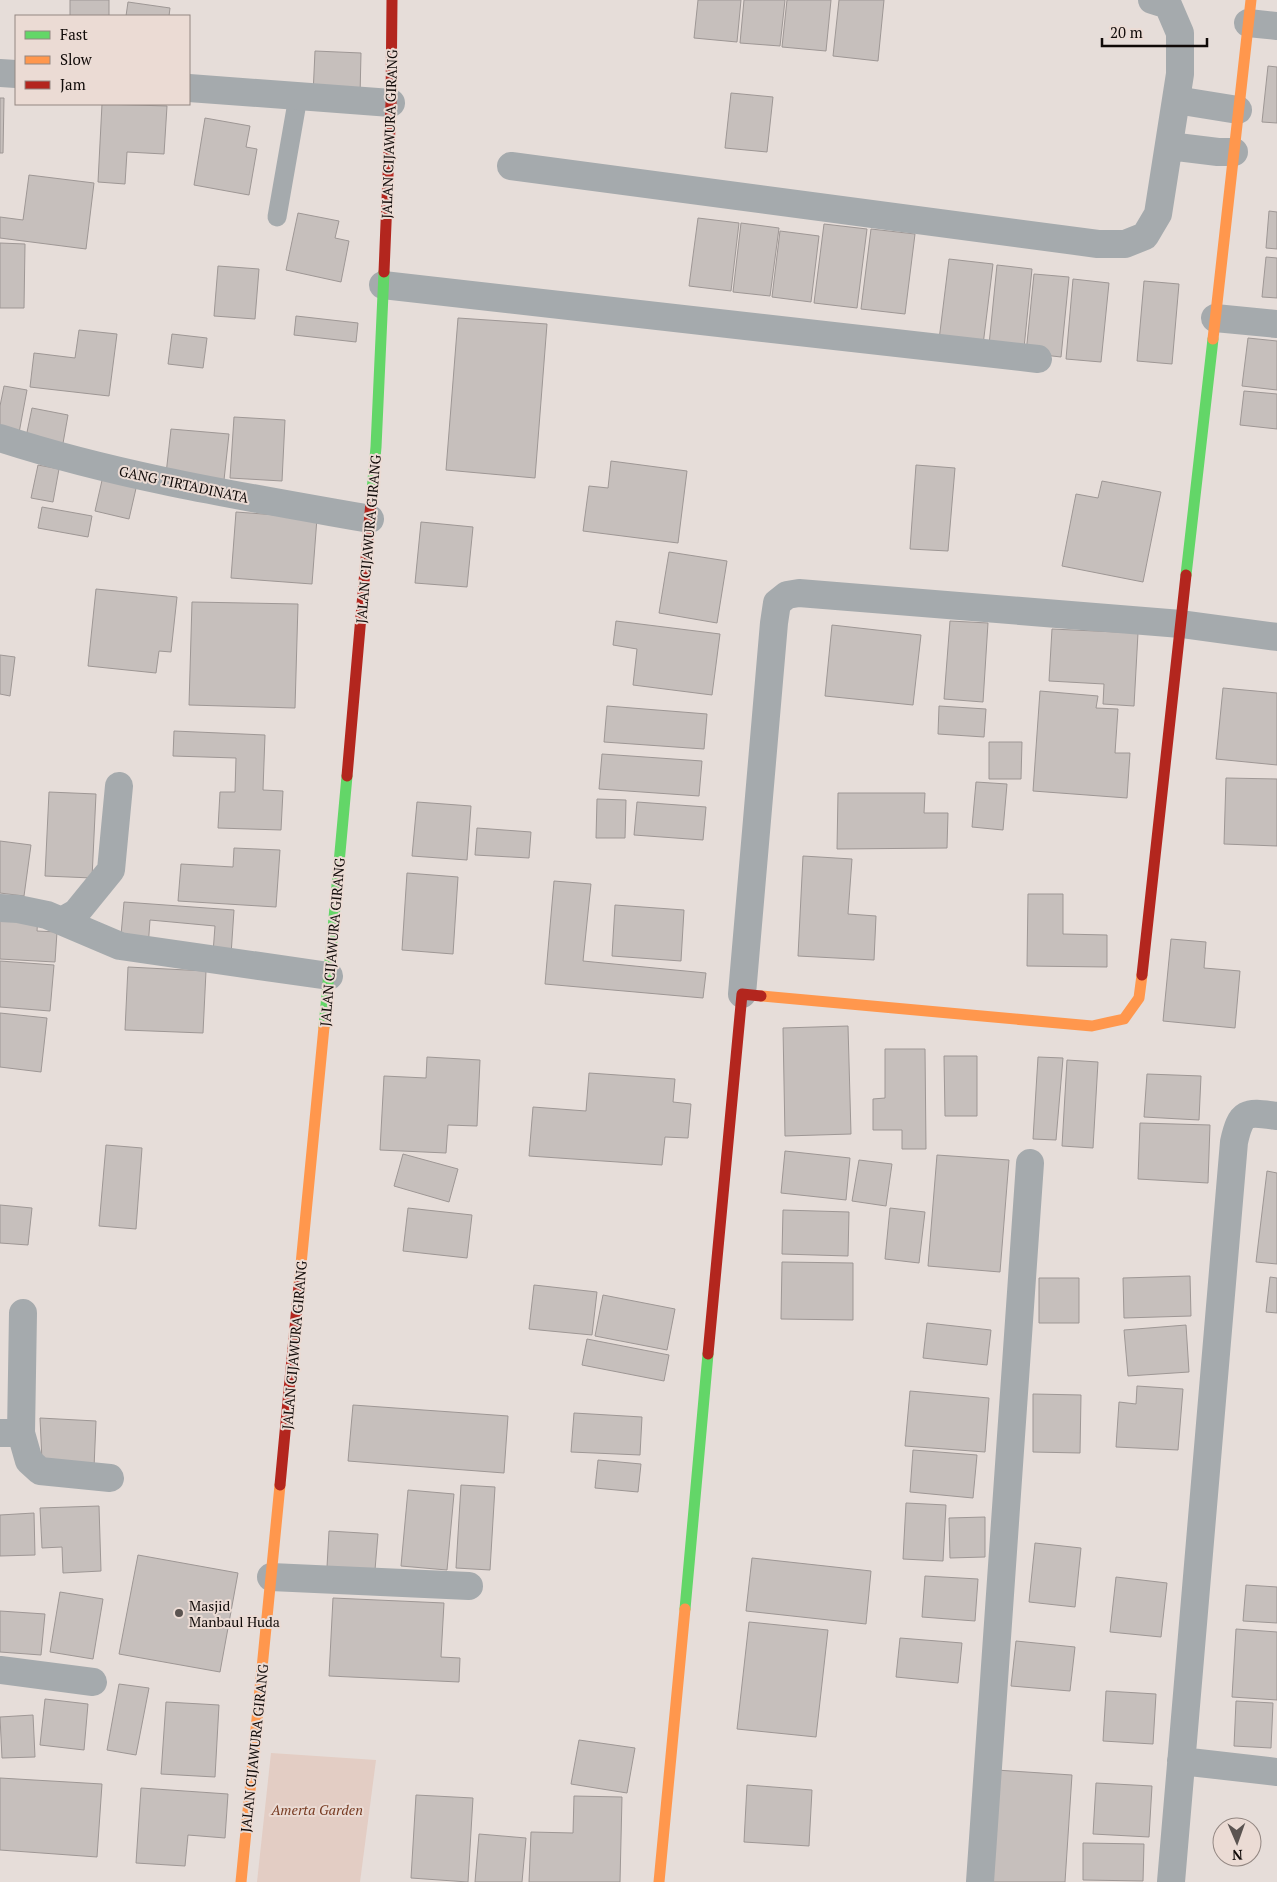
<svg xmlns="http://www.w3.org/2000/svg" width="1277" height="1882" font-family="'PT Serif',serif">
<style>
.green{fill:#e3cdc4}
.building{fill:#c6bfbc;stroke:#9e9795}
.lines{fill:none;stroke-linecap:round;stroke-linejoin:round}
.lane{stroke:#a5aaad;stroke-width:19}
.street{stroke:#a5aaad;stroke-width:28}
.fast{stroke:#63d668;stroke-width:11}
.slow{stroke:#ff974d;stroke-width:11}
.jam{stroke:#b3261e;stroke-width:11}
.poi-dot{fill:#5b5451;stroke:#ebdbd4;stroke-width:2}
.labels{text-anchor:middle;dominant-baseline:central;stroke-width:4;stroke-linejoin:round;paint-order:stroke}
.street-label{font-size:14px;fill:#100a08;stroke:#ebdbd4}
.poi-label{font-size:14px;fill:#100a08;stroke:#ebdbd4;text-anchor:start}
.park-label{font-size:14px;font-style:italic;fill:#773b22;stroke:#ebdbd4}
</style>
<rect width="100%" height="100%" fill="#e6ddd9"/>
<path class="green" d="M271,1753L376,1760L360,1882H257Z"/>
<path class="building" d="M70,0H109V16H70Z
M698,0H741L737,42L694,38Z
M744,0H785L780,46L740,43Z
M787,0H831L826,51L782,47Z
M839,0H884L878,61L833,56Z
M128,2L170,8L169,16H126Z
M315,51L361,53L360,96L313,95Z
M1268,66L1277,67V123L1262,122Z
M731,93L773,97L767,152L725,148Z
M0,98H4L3,153H0Z
M102,104L167,106L164,154L127,152L125,184L98,182Z
M205,118L250,126L246,147L257,149L249,195L194,185Z
M29,175L94,183L86,249L0,238V217L23,220Z
M1269,211L1277,212V249L1266,248Z
M298,213L339,221L335,238L349,241L341,282L286,270Z
M698,218L739,223L731,291L689,286Z
M741,223L779,228L770,296L733,292Z
M824,224L867,229L857,308L814,303Z
M871,229L915,234L905,314L861,309Z
M780,231L819,236L811,302L772,297Z
M0,243L25,244L24,308H0Z
M1266,257L1277,258V298L1262,297Z
M949,259L993,264L983,345L939,340Z
M997,265L1032,269L1024,348L989,345Z
M218,266L259,269L255,319L214,316Z
M1034,274L1069,277L1061,357L1026,353Z
M1073,279L1109,283L1101,362L1066,359Z
M1144,281L1179,284L1172,364L1137,361Z
M296,316L358,323L356,342L294,335Z
M458,318L547,324L535,478L446,470Z
M79,330L117,334L109,396L30,387L34,353L75,358Z
M172,334L207,338L203,368L168,364Z
M1248,338L1277,341V390L1242,386Z
M4,386L27,390L19,433L0,430V406Z
M1244,391L1277,394V429L1240,425Z
M32,408L68,415L62,449L25,442Z
M234,417L285,420L282,481L230,478Z
M171,429L229,434L224,480L166,474Z
M611,461L687,471L678,543L583,531L589,486L608,488Z
M38,465L59,469L53,502L31,498Z
M916,465L955,468L948,551L910,549Z
M103,476L137,484L129,519L95,511Z
M1102,481L1161,492L1143,582L1062,566L1076,494L1098,498Z
M42,507L92,516L88,537L38,528Z
M236,512L317,518L312,584L231,578Z
M421,522L473,527L467,587L415,583Z
M669,552L727,561L717,623L659,613Z
M96,589L177,597L171,652L159,651L156,673L88,666Z
M192,602L298,604L295,708L189,705Z
M616,621L720,634L712,695L633,685L637,649L613,645Z
M950,621L988,623L983,702L944,699Z
M832,625L921,635L913,705L825,696Z
M1052,629L1138,633L1134,706L1103,704L1104,684L1049,681Z
M0,655L15,657L10,696L0,694Z
M1223,688L1277,693V765L1216,759Z
M1040,691L1098,696L1096,708L1118,709L1115,753H1130L1127,798L1033,791Z
M607,706L707,714L704,749L604,742Z
M939,706L986,709L984,737L938,734Z
M174,731L265,735L263,790L283,791L281,830L218,828L220,792H235L236,758L173,756Z
M989,742H1022L1021,779H989Z
M602,754L702,761L699,796L599,789Z
M1226,778L1277,779V846L1224,844Z
M976,782L1007,784L1003,830L972,827Z
M49,792L96,794L92,878L45,876Z
M838,793H925L924,813H948L947,848L837,849Z
M597,799L626,800L625,838H596Z
M417,802L471,806L467,860L412,856Z
M637,802L706,807L703,840L634,835Z
M477,828L531,832L529,858L475,855Z
M0,841L31,845L24,896L0,893Z
M234,848L280,850L276,907L178,901L181,864L233,867Z
M803,856L852,859L848,914L876,916L874,960L798,956Z
M407,873L458,877L453,954L402,950Z
M554,881L591,884L583,961L706,973L703,998L545,984Z
M1028,894H1063V934L1107,935V967L1027,966Z
M124,902L234,910L231,955L213,953L215,926L150,920L148,948L120,946Z
M615,905L684,910L681,961L612,956Z
M0,914L38,916L37,931L57,932L55,962L0,959Z
M1171,939L1206,942L1204,968L1240,971L1235,1028L1163,1021Z
M0,961L54,965L50,1011L0,1007Z
M128,967L206,971L203,1033L125,1030Z
M0,1013L47,1018L41,1072L0,1067Z
M848,1026L851,1134L785,1136L783,1028Z
M885,1049H925L926,1149H902V1130H873V1099L885,1098Z
M944,1056H977V1116H945Z
M427,1057L480,1060L477,1126L448,1125L446,1153L380,1150L384,1076L426,1078Z
M1038,1057L1063,1058L1056,1140L1033,1139Z
M1067,1060L1098,1062L1093,1148L1062,1146Z
M589,1073L675,1079L673,1102L691,1104L688,1138L665,1137L662,1165L529,1156L533,1107L586,1111Z
M1147,1074L1201,1076L1199,1120L1144,1117Z
M1140,1123L1210,1125L1208,1183L1138,1179Z
M106,1145L142,1148L136,1229L99,1226Z
M785,1151L850,1158L846,1200L781,1193Z
M403,1154L458,1169L449,1202L394,1186Z
M937,1155L1009,1160L1000,1272L928,1266Z
M859,1160L892,1164L886,1206L852,1201Z
M1267,1171L1277,1173V1264L1256,1262Z
M0,1205L32,1208L28,1245L0,1243Z
M408,1208L472,1215L467,1258L403,1251Z
M890,1208L925,1212L919,1263L885,1259Z
M783,1210L849,1212L848,1256L782,1254Z
M782,1262L853,1263V1320L781,1319Z
M1190,1276L1191,1316L1124,1318L1123,1278Z
M1270,1277L1277,1278V1313L1266,1312Z
M1039,1278H1079V1323H1039Z
M534,1285L597,1292L592,1335L529,1329Z
M603,1295L675,1309L667,1350L595,1336Z
M927,1323L991,1330L987,1365L923,1358Z
M1186,1325L1189,1372L1128,1376L1124,1330Z
M587,1339L669,1355L664,1381L582,1365Z
M1137,1386L1183,1389L1178,1450L1116,1447L1119,1402L1136,1404Z
M910,1391L989,1398L985,1452L905,1446Z
M1033,1394L1081,1395L1080,1453L1033,1452Z
M353,1405L508,1416L504,1473L348,1461Z
M574,1413L642,1417L640,1455L571,1452Z
M40,1418L96,1421L94,1468L42,1461Z
M913,1450L977,1455L973,1498L910,1492Z
M598,1460L641,1464L638,1492L595,1488Z
M461,1485L495,1487L490,1570L456,1568Z
M408,1490L454,1494L447,1570L401,1566Z
M906,1503L946,1505L943,1561L903,1559Z
M99,1506L101,1571L63,1573L62,1547L42,1548L40,1508Z
M34,1513L35,1555L0,1556V1515Z
M985,1517V1557L950,1558L949,1518Z
M329,1531L378,1534L375,1570L327,1567Z
M1035,1543L1081,1548L1075,1607L1029,1602Z
M138,1555L238,1573L220,1672L119,1654Z
M752,1558L871,1571L866,1624L746,1611Z
M925,1576L978,1579L975,1621L922,1617Z
M1116,1577L1167,1583L1161,1637L1110,1632Z
M1246,1585L1277,1587V1623L1243,1621Z
M60,1592L103,1599L93,1659L50,1652Z
M333,1598L444,1603L441,1657L460,1658L459,1682L329,1676Z
M0,1611L45,1614L41,1655L0,1652Z
M749,1622L828,1630L816,1737L737,1729Z
M1236,1629L1277,1632V1700L1232,1697Z
M900,1638L962,1643L958,1683L896,1677Z
M1016,1641L1075,1647L1070,1691L1011,1686Z
M119,1684L149,1688L136,1755L107,1750Z
M1106,1691L1156,1694L1153,1744L1103,1741Z
M45,1699L88,1704L84,1750L40,1745Z
M1236,1701L1273,1703L1271,1748L1234,1746Z
M166,1702L219,1705L215,1777L161,1774Z
M33,1715L35,1757L2,1758L0,1717Z
M579,1740L635,1748L627,1793L571,1784Z
M996,1770L1072,1775L1065,1882H988Z
M0,1778L102,1784L97,1857L0,1850Z
M1096,1783L1152,1786L1149,1837L1093,1834Z
M747,1785L812,1790L809,1846L744,1842Z
M141,1788L228,1794L225,1838L188,1835L185,1866L136,1863Z
M416,1795L473,1798L468,1882L411,1878Z
M574,1796L622,1797L620,1882H529L531,1832L573,1833Z
M479,1834L526,1838L522,1882H475Z
M1083,1843L1144,1844L1143,1881L1083,1880Z"/>
<g class="lines">
<path class="lane" d="M277,217L298,97"/>
<path class="street" d="M1248,23L1277,26
M0,73L16,74
M189,88L391,103
M1176,100L1238,110
M1169,146L1218,152H1234
M511,166L1098,244H1125L1145,236L1158,214L1180,74V33L1168,5L1152,0
M383,285L1038,359
M1215,318L1277,324
M0,438C120,477 246,497 370,519
M0,908L18,909L47,915L120,946L329,976
M62,921L76,913L111,870L119,786
M742,994L774,623L777,603L787,595L799,593L1181,624L1277,637
M0,1433H21L23,1313
M21,1433L29,1461L40,1471L110,1478
M271,1577L469,1586
M0,1670L93,1682
M1181,1761L1277,1772
M980,1882L1030,1163
M1171,1882L1234,1142C1241,1110 1247,1112 1277,1116"/>
<path class="fast" d="M371,502L376,447L384,272
M1186,575L1213,339
M324,1027L347,776
M685,1609L708,1354"/>
<path class="slow" d="M1213,339L1251,0
M761,996L1092,1026L1124,1019L1139,998L1142,975
M299,1285L324,1027
M241,1882L280,1485
M659,1882L685,1609"/>
<path class="jam" d="M384,272L391,103L392,0
M347,776L371,502
M1142,975L1186,575
M708,1354L742,994L761,996
M280,1485L299,1285"/>
</g>
<circle class="poi-dot" cx="179" cy="1613" r="5"/>
<g class="labels">
<g class="street-label">
<text transform="translate(389 134) rotate(-88)">JALAN CIJAWURA GIRANG</text>
<text transform="translate(184 484) rotate(12)">GANG TIRTADINATA</text>
<text transform="translate(368 539) rotate(-85)">JALAN CIJAWURA GIRANG</text>
<text transform="translate(332 942) rotate(-85)">JALAN CIJAWURA GIRANG</text>
<text transform="translate(294 1345) rotate(-85)">JALAN CIJAWURA GIRANG</text>
<text transform="translate(254 1748) rotate(-84)">JALAN CIJAWURA GIRANG</text>
</g>
<g class="poi-label">
<text x="189" y="1605">Masjid<tspan x="189" dy="16">Manbaul Huda</tspan></text>
</g>
<g class="park-label">
<text x="317" y="1809">Amerta Garden</text>
</g>
</g>
<rect x="15" y="15" width="175" height="90" fill="#ebdbd4" stroke="#938782"/>
<rect x="25" y="31" width="25" height="8" fill="#63d668" stroke="#938782"/>
<text x="60" y="40" font-size="15" fill="#100a08">Fast</text>
<rect x="25" y="56" width="25" height="8" fill="#ff974d" stroke="#938782"/>
<text x="60" y="65" font-size="15" fill="#100a08">Slow</text>
<rect x="25" y="81" width="25" height="8" fill="#b3261e" stroke="#938782"/>
<text x="60" y="90" font-size="15" fill="#100a08">Jam</text>
<g transform="translate(1237 1842) rotate(178)"><circle r="24" fill="#ebdbd4" stroke="#938782"/>
<path d="M0-4L9 19L0 12L-9 19Z" fill="#5b5451"/>
<text y="-8" font-size="14" font-weight="bold" text-anchor="middle" fill="#100a08">N</text>
</g>
<path d="M1102 38v8h105v-8" fill="none" stroke="#100a08" stroke-width="2.5"/>
<text x="1110" y="38" font-size="15" fill="#100a08" stroke="#ebdbd4" stroke-width="4" paint-order="stroke">20 m</text>
</svg>
